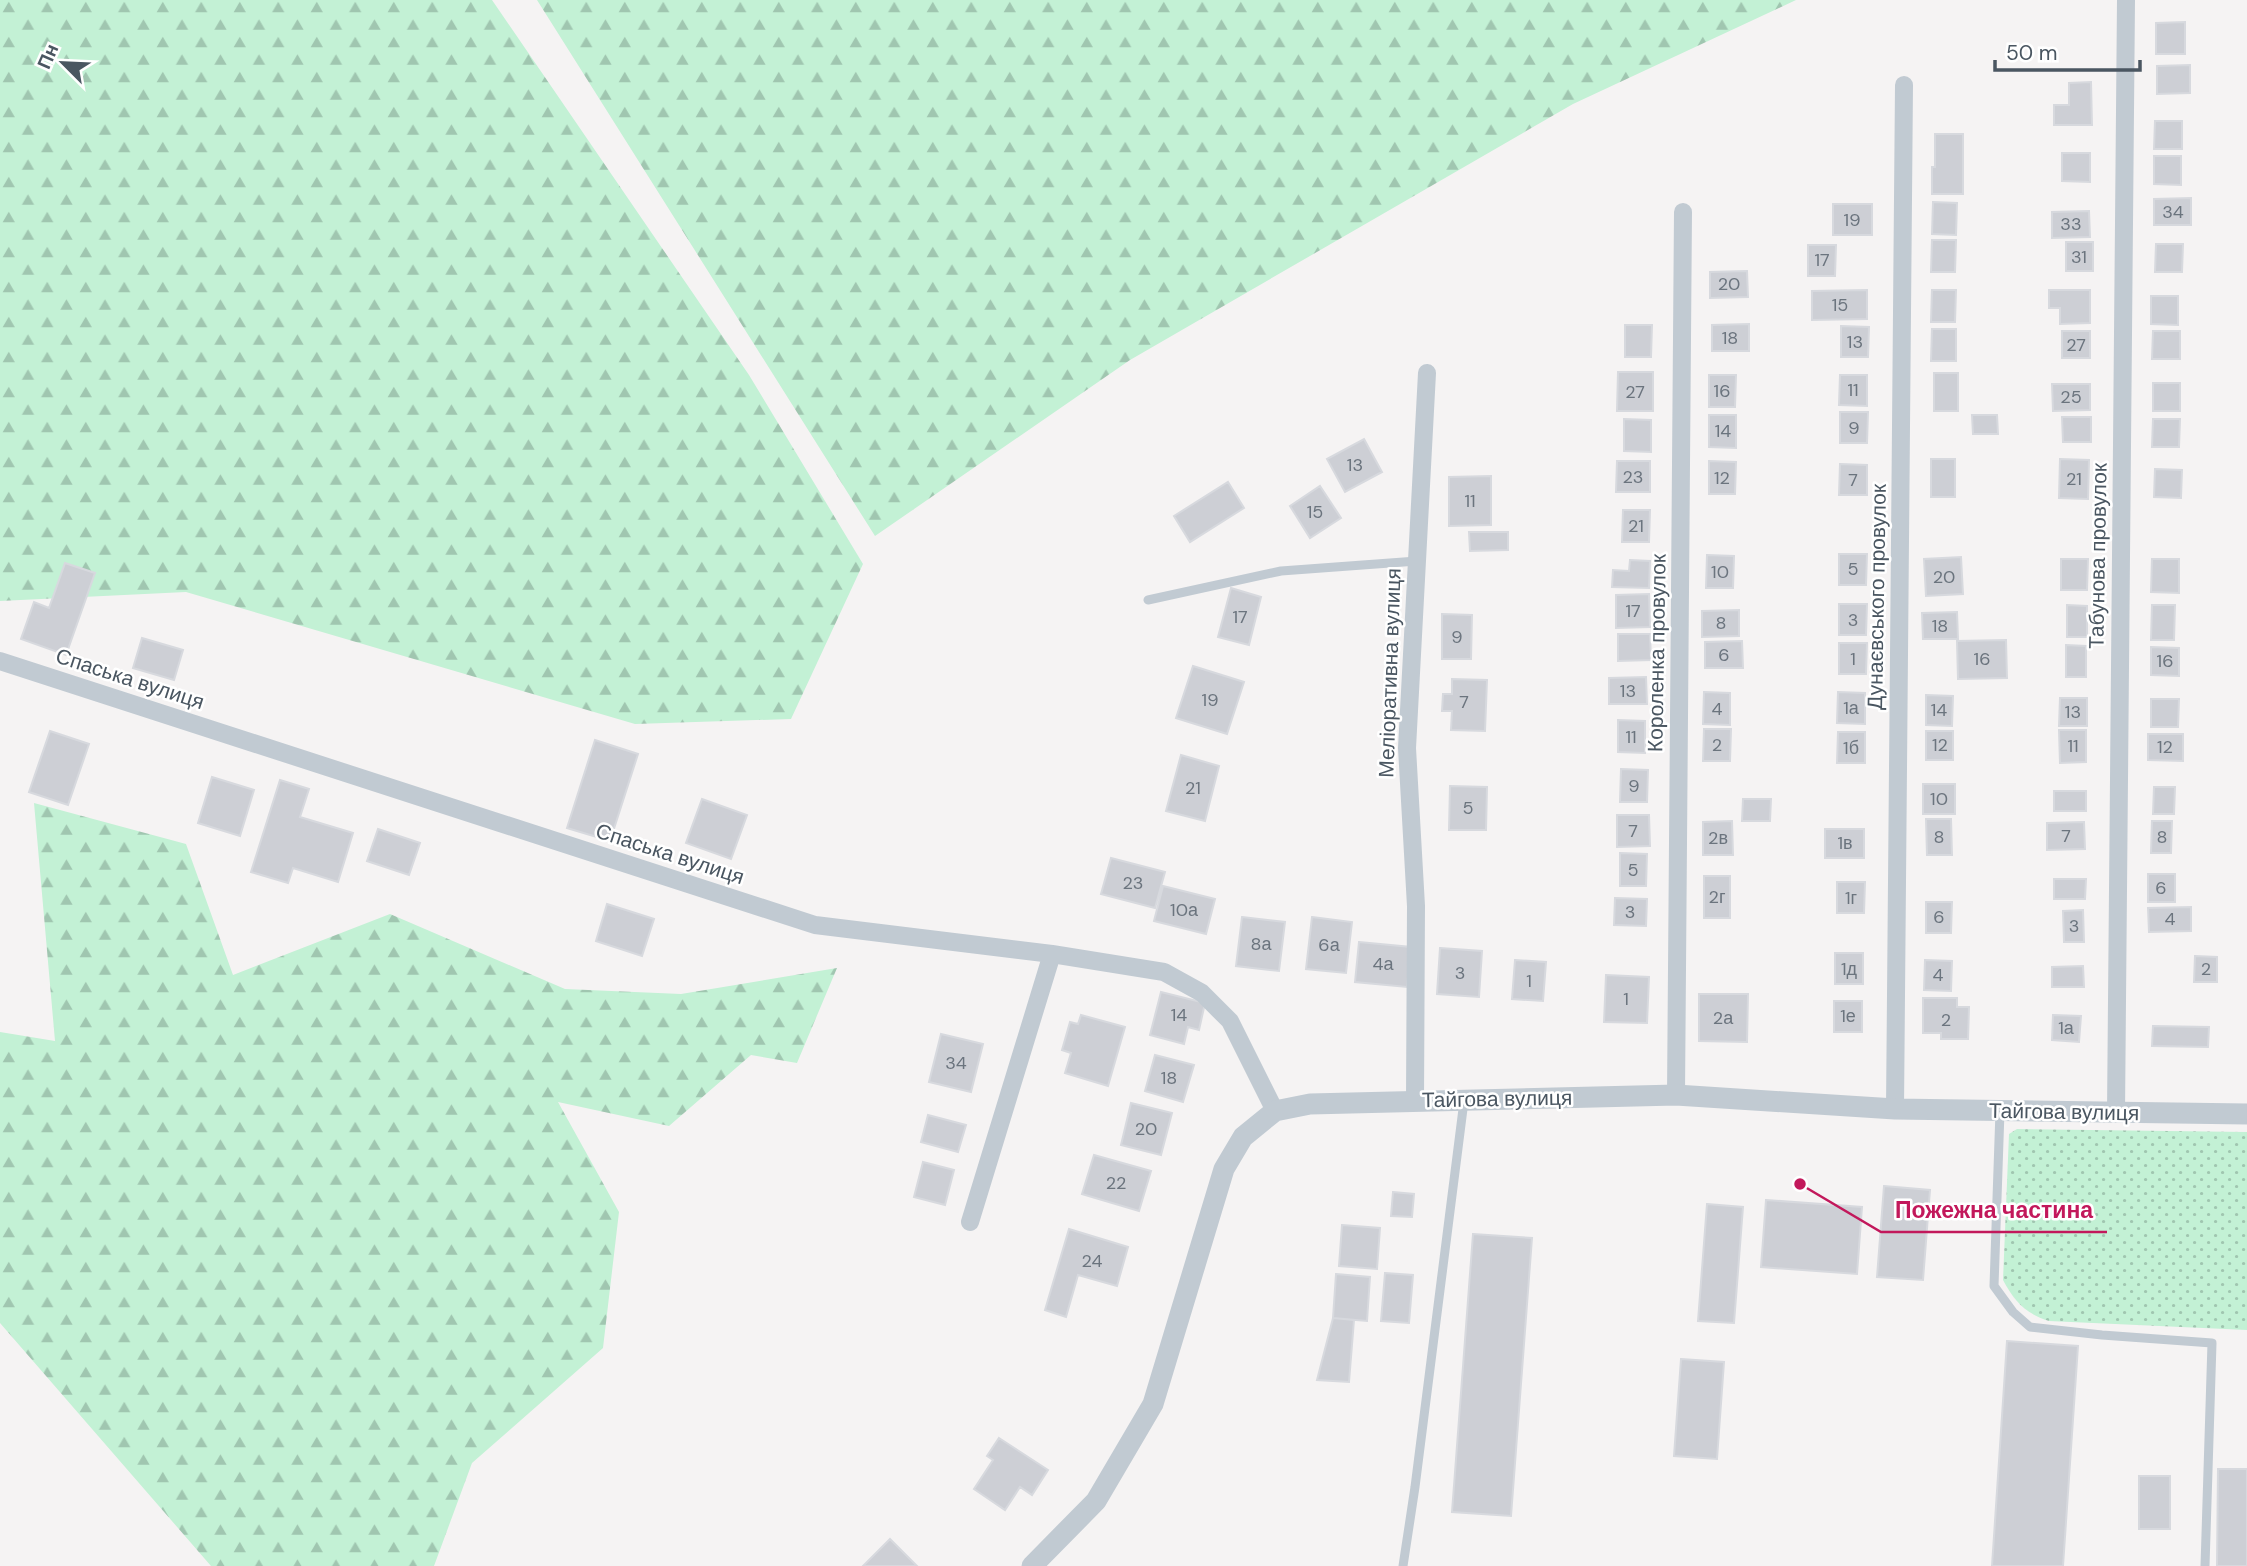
<svg xmlns="http://www.w3.org/2000/svg" width="2247" height="1566" font-family="'DM Sans',sans-serif">
<style>
.grass{fill:url(#grass-dots)}
.forest{fill:url(#forest-firs)}
.building{fill:#cdcfd5;stroke:#d7d9de;stroke-width:2}
.lines{fill:none;stroke-linecap:round;stroke-linejoin:round}
.service{stroke:#c1cad2;stroke-width:9}
.minor{stroke:#c1cad2;stroke-width:18}
.tertiary{stroke:#c1cad2;stroke-width:21}
.labels{text-anchor:middle;dominant-baseline:central;stroke-width:5;stroke-linejoin:round;paint-order:stroke}
.number-label{font-size:18px;fill:#6b747e}
.street-label{font-size:21px;fill:#4a5661;stroke:#fff}
.leader{fill:none;stroke:#c2185b;stroke-width:2.5}
.callout-dot{fill:#c2185b;stroke:#fff;stroke-width:2.5}
.callout-label{font-size:23px;text-anchor:middle;font-weight:bold;fill:#c2185b;stroke:#fff;stroke-width:5;stroke-linejoin:round;paint-order:stroke}
</style>
<defs>
<pattern id="grass-dots" width="8" height="8" patternUnits="userSpaceOnUse" patternTransform="scale(1.75)"><rect width="8" height="8" fill="#c3f1d5"/><path d="M2 2h.1M6 6h.1" fill="none" stroke="#a0c6b0" stroke-width="1.8" stroke-linecap="round"/></pattern>
<pattern id="forest-firs" width="22" height="20" patternUnits="userSpaceOnUse" patternTransform="scale(1.75)"><rect width="22" height="20" fill="#c3f1d5"/><path d="M5 1l3.5 6h-7zM16 11l3.5 6h-7z" fill="#a0c6b0"/></pattern>
</defs>
<rect width="100%" height="100%" fill="#f5f3f3"/>
<path class="grass" d="M2017,1129L2247,1132V1330L2049,1321C2026,1314 2014,1301 2003,1280L2009,1134Z"/>
<path class="forest" d="M0,0H492L749,375L863,564L791,719L635,724L186,592L0,601Z
M537,0H1796L1573,104L1130,360L875,536Z
M34,803L186,844L233,975L390,914L565,989L681,994L837,968L797,1063L751,1055L669,1126L558,1102L619,1212L603,1348L472,1463L434,1566H211L0,1323V1032L55,1041Z"/>
<path class="building" d="M2185,22V54H2156V23Z
M2190,65V93L2157,94V66Z
M2091,82L2092,125H2054V105H2069V83Z
M2155,121H2182V149H2154Z
M1935,134H1963V194H1932V167H1935Z
M2062,153H2090V182L2062,181Z
M2154,156H2181V185L2154,184Z
M2191,198V225H2154V199Z
M1933,202L1957,203L1956,235L1932,234Z
M1833,204H1872V235H1833Z
M2089,211L2090,237L2052,238V212Z
M1932,240H1956L1955,272H1931Z
M2066,242H2093V271H2066Z
M2156,244H2183L2182,272H2155Z
M1808,245H1836L1835,276H1808Z
M1747,271L1748,297L1710,298V272Z
M1867,290V319L1812,320V291Z
M1932,290H1956L1955,322H1931Z
M2049,290H2090V323L2060,324V308H2049Z
M2151,296H2178V325L2151,324Z
M1749,324V351H1712V325Z
M1625,325H1652L1651,357H1625Z
M1841,326L1869,327L1868,357H1841Z
M1932,329H1956V361H1931Z
M2062,331H2090V358H2062Z
M2153,331H2180V359H2152Z
M1618,372H1653V411H1617Z
M1934,373H1958V411H1934Z
M1709,375H1736L1735,407H1709Z
M1840,375H1867V406L1839,405Z
M2153,383H2180V411H2153Z
M2052,384H2090V410L2053,411Z
M1840,412H1868L1867,443H1840Z
M1709,415H1736V448L1709,447Z
M1972,415H1997L1998,434H1973Z
M2062,417H2091V442H2063Z
M1624,419L1651,420V452L1624,451Z
M2153,419H2180L2179,447H2152Z
M1364,439L1382,472L1345,492L1327,459Z
M1931,459H1955V497H1931Z
M2060,459L2089,460L2088,499L2059,498Z
M1617,461H1650V492H1616Z
M1709,461L1736,462L1735,494H1709Z
M1840,464L1867,465V495H1839Z
M2155,469L2182,470L2181,498L2154,497Z
M1491,476V525L1449,526V477Z
M1228,482L1244,508L1190,542L1174,516Z
M1320,486L1341,518L1310,538L1290,506Z
M1623,510H1650L1649,542H1622Z
M1469,532H1508V550L1470,551Z
M1839,554H1867L1866,585H1839Z
M1707,555L1734,556L1733,588H1706Z
M1961,557L1963,594L1926,596L1924,559Z
M2061,559H2088L2087,590H2061Z
M2152,559H2179V593L2151,592Z
M1630,560L1650,561L1649,588L1612,587L1613,570L1629,571Z
M65,563L95,573L66,655L21,639L34,602L49,608Z
M1231,588L1261,597L1249,645L1218,637Z
M1649,594L1650,627L1616,628V595Z
M1839,604H1867L1866,635H1839Z
M2067,605L2087,606V637H2067Z
M2152,605H2175L2174,640H2151Z
M1739,610V636L1702,637V611Z
M1957,612L1958,639H1923L1922,613Z
M1442,614L1472,615L1471,659H1442Z
M1618,634H1650L1651,660L1618,661Z
M142,638L183,650L174,680L133,668Z
M2006,640L2007,678L1958,679L1957,641Z
M1742,641L1743,668H1705V642Z
M1839,643H1867L1866,674H1839Z
M2066,645L2086,646V677H2066Z
M2151,647L2179,648V676L2151,675Z
M1193,666L1244,682L1227,734L1176,718Z
M1646,677L1647,704H1609V678Z
M1452,679L1487,680L1485,731L1451,730L1452,711H1442L1443,694H1452Z
M1704,692L1730,693V725L1703,724Z
M1838,692L1865,693V724L1837,723Z
M1926,695L1953,696L1952,726L1926,725Z
M2060,698H2087V726H2059Z
M2151,699H2179L2178,727H2151Z
M1618,720L1645,721V753L1618,752Z
M1704,729H1731L1730,761H1703Z
M2059,730H2086V762L2060,763Z
M50,731L89,744L68,805L29,792Z
M1926,731H1953V760H1926Z
M1838,732H1865V763H1837Z
M2148,734H2183V761L2148,760Z
M595,740L638,754L610,841L567,828Z
M1181,755L1219,766L1205,821L1166,811Z
M1621,769L1648,770L1647,802H1620Z
M212,777L254,790L240,836L198,823Z
M280,780L309,789L300,817L353,833L338,882L293,868L288,883L251,872Z
M1923,784H1955V814H1923Z
M1450,786L1487,787L1486,830H1449Z
M2154,787H2175L2174,814H2153Z
M2054,791H2086V811H2054Z
M702,799L747,815L731,859L686,843Z
M1743,799H1771L1770,821H1742Z
M1617,815H1649L1650,846L1617,847Z
M1926,819H1951L1952,855H1927Z
M1732,821L1733,855H1703V822Z
M2152,821H2172L2171,853H2151Z
M2084,822L2085,849L2047,850V823Z
M378,829L420,843L409,875L367,861Z
M1825,829H1864V858H1825Z
M1620,853L1647,854L1646,886H1620Z
M1111,858L1165,872L1155,908L1101,894Z
M2148,874H2175V902H2148Z
M1704,876H1730V918H1704Z
M2054,879H2086L2085,899H2054Z
M1837,882H1865L1864,913H1837Z
M1163,886L1215,899L1206,934L1154,921Z
M1615,898L1647,899L1646,926L1614,925Z
M1926,902H1952L1951,933H1926Z
M607,904L654,919L642,956L596,941Z
M2191,907V931L2149,932L2148,908Z
M2083,910L2084,942H2064L2063,911Z
M1242,917L1285,922L1279,971L1236,966Z
M1312,917L1352,922L1346,973L1306,969Z
M1359,942L1411,947L1407,987L1355,982Z
M1440,948L1482,951L1479,997L1437,994Z
M1835,953H1863V984H1835Z
M2195,956L2217,957V982H2194Z
M1515,960L1546,962L1543,1001L1512,999Z
M1925,960L1952,961L1951,991L1924,990Z
M2083,966L2084,987H2052V967Z
M1606,975L1649,977L1647,1023L1604,1022Z
M1161,992L1205,1003L1199,1030L1188,1027L1184,1044L1150,1035Z
M1699,994H1748L1747,1042L1699,1041Z
M1923,998H1957V1007H1969L1968,1039H1941V1033H1923Z
M1834,1001H1862V1032H1834Z
M1081,1015L1125,1027L1108,1086L1065,1073L1071,1053L1062,1050L1070,1022L1078,1024Z
M2053,1015L2081,1016L2079,1042L2052,1040Z
M2153,1026L2209,1027L2208,1047L2152,1046Z
M941,1034L983,1044L971,1092L929,1082Z
M1155,1055L1194,1065L1183,1102L1145,1091Z
M1131,1103L1172,1113L1161,1155L1121,1145Z
M928,1115L966,1125L958,1152L921,1142Z
M1094,1155L1151,1171L1139,1211L1082,1194Z
M923,1162L954,1170L945,1205L914,1197Z
M1884,1186L1930,1190L1923,1280L1877,1277Z
M1393,1192L1414,1194L1412,1217L1391,1216Z
M1766,1200L1862,1207L1857,1274L1761,1267Z
M1707,1204L1743,1207L1734,1323L1698,1321Z
M1342,1225L1380,1228L1377,1269L1339,1266Z
M1069,1229L1128,1247L1117,1286L1078,1275L1066,1317L1045,1310Z
M1473,1234L1532,1238L1511,1516L1452,1512Z
M1385,1273L1413,1275L1409,1323L1381,1321Z
M1336,1274L1370,1277L1367,1321L1333,1318Z
M1333,1318L1354,1320L1349,1382L1317,1380Z
M2007,1341L2078,1346L2063,1566H1992Z
M1681,1359L1724,1362L1717,1459L1674,1456Z
M999,1438L1048,1470L1032,1495L1020,1487L1005,1510L974,1489L993,1460L987,1456Z
M2218,1469H2247V1566H2217Z
M2139,1476H2170V1529H2139Z
M890,1539L917,1566H863Z"/>
<g class="lines">
<path class="service" d="M1148,600L1281,571L1417,561
M2000,1111L1994,1286L2013,1312L2030,1327L2102,1335L2212,1343L2205,1566
M1403,1566L1415,1487L1464,1101"/>
<path class="minor" d="M0,661L815,925L1052,954L1164,972L1202,993L1230,1021L1275,1111
M1676,1095L1683,212
M1415,1100L1416,906L1407,748L1427,373
M1895,1109L1904,85
M2116,1113L2126,0
M970,1222L1052,954"/>
<path class="tertiary" d="M1032,1566L1096,1501L1153,1404L1224,1169L1243,1137L1275,1111L1310,1104L1676,1095L1895,1109L2247,1114"/>
</g>
<g class="labels">
<g class="number-label">
<text x="2173" y="212">34</text>
<text x="1852" y="220">19</text>
<text x="2071" y="224">33</text>
<text x="2079" y="257">31</text>
<text x="1822" y="260">17</text>
<text x="1729" y="284">20</text>
<text x="1840" y="305">15</text>
<text x="1730" y="338">18</text>
<text x="1855" y="342">13</text>
<text x="2076" y="345">27</text>
<text x="1853" y="390">11</text>
<text x="1722" y="391">16</text>
<text x="1635" y="392">27</text>
<text x="2071" y="397">25</text>
<text x="1854" y="428">9</text>
<text x="1723" y="431">14</text>
<text x="1355" y="465">13</text>
<text x="1633" y="477">23</text>
<text x="1722" y="478">12</text>
<text x="2074" y="479">21</text>
<text x="1853" y="480">7</text>
<text x="1470" y="501">11</text>
<text x="1315" y="512">15</text>
<text x="1636" y="526">21</text>
<text x="1853" y="569">5</text>
<text x="1720" y="572">10</text>
<text x="1944" y="577">20</text>
<text x="1633" y="611">17</text>
<text x="1240" y="617">17</text>
<text x="1853" y="620">3</text>
<text x="1721" y="623">8</text>
<text x="1940" y="626">18</text>
<text x="1457" y="637">9</text>
<text x="1724" y="655">6</text>
<text x="1853" y="659">1</text>
<text x="1982" y="659">16</text>
<text x="2165" y="661">16</text>
<text x="1628" y="691">13</text>
<text x="1210" y="700">19</text>
<text x="1464" y="702">7</text>
<text x="1851" y="708">1а</text>
<text x="1717" y="709">4</text>
<text x="1939" y="710">14</text>
<text x="2073" y="712">13</text>
<text x="1631" y="737">11</text>
<text x="1717" y="745">2</text>
<text x="1940" y="745">12</text>
<text x="2073" y="746">11</text>
<text x="2165" y="747">12</text>
<text x="1851" y="748">1б</text>
<text x="1634" y="786">9</text>
<text x="1193" y="788">21</text>
<text x="1939" y="799">10</text>
<text x="1468" y="808">5</text>
<text x="1633" y="831">7</text>
<text x="2066" y="836">7</text>
<text x="1939" y="837">8</text>
<text x="2162" y="837">8</text>
<text x="1718" y="838">2в</text>
<text x="1845" y="843">1в</text>
<text x="1633" y="870">5</text>
<text x="1133" y="883">23</text>
<text x="2161" y="888">6</text>
<text x="1717" y="897">2г</text>
<text x="1851" y="898">1г</text>
<text x="1184" y="910">10а</text>
<text x="1630" y="912">3</text>
<text x="1939" y="917">6</text>
<text x="2170" y="919">4</text>
<text x="2074" y="926">3</text>
<text x="1261" y="944">8а</text>
<text x="1329" y="945">6а</text>
<text x="1383" y="964">4а</text>
<text x="1849" y="969">1д</text>
<text x="2206" y="969">2</text>
<text x="1460" y="973">3</text>
<text x="1938" y="975">4</text>
<text x="1529" y="981">1</text>
<text x="1626" y="999">1</text>
<text x="1179" y="1015">14</text>
<text x="1848" y="1016">1е</text>
<text x="1723" y="1018">2а</text>
<text x="1946" y="1020">2</text>
<text x="2066" y="1028">1а</text>
<text x="956" y="1063">34</text>
<text x="1169" y="1078">18</text>
<text x="1146" y="1129">20</text>
<text x="1116" y="1183">22</text>
<text x="1092" y="1261">24</text>
</g>
<g class="street-label">
<text transform="translate(2098 556) rotate(-89)">Табунова провулок</text>
<text transform="translate(1877 597) rotate(-89)">Дунаєвського провулок</text>
<text transform="translate(1657 653) rotate(-89)">Короленка провулок</text>
<text transform="translate(1390 673) rotate(-88)">Меліоративна вулиця</text>
<text transform="translate(130 679) rotate(18)">Спаська вулиця</text>
<text transform="translate(670 854) rotate(18)">Спаська вулиця</text>
<text transform="translate(1497 1099) rotate(-1)">Тайгова вулиця</text>
<text transform="translate(2064 1112) rotate(1)">Тайгова вулиця</text>
</g>
</g>
<path class="leader" d="M1800 1184L1881 1232H2107"/>
<circle class="callout-dot" cx="1800" cy="1184" r="7"/>
<g class="callout-label">
<text x="1994" y="1218">Пожежна частина</text>
</g>
<g transform="translate(63 63) rotate(294)" stroke="#ffffff" stroke-width="5" paint-order="stroke">
<path d="M0-5L12 26L0 18L-12 26Z" fill="#4a5661"/>
<text y="-10" font-size="19" font-weight="bold" text-anchor="middle" fill="#4a5661">Пн</text>
</g>
<path d="M1995 60v10h145v-10" fill="none" stroke="#4a5661" stroke-width="3.5"/>
<text x="2006" y="60" font-size="21" fill="#4a5661" stroke="#ffffff" stroke-width="5" paint-order="stroke">50 m</text>
</svg>
